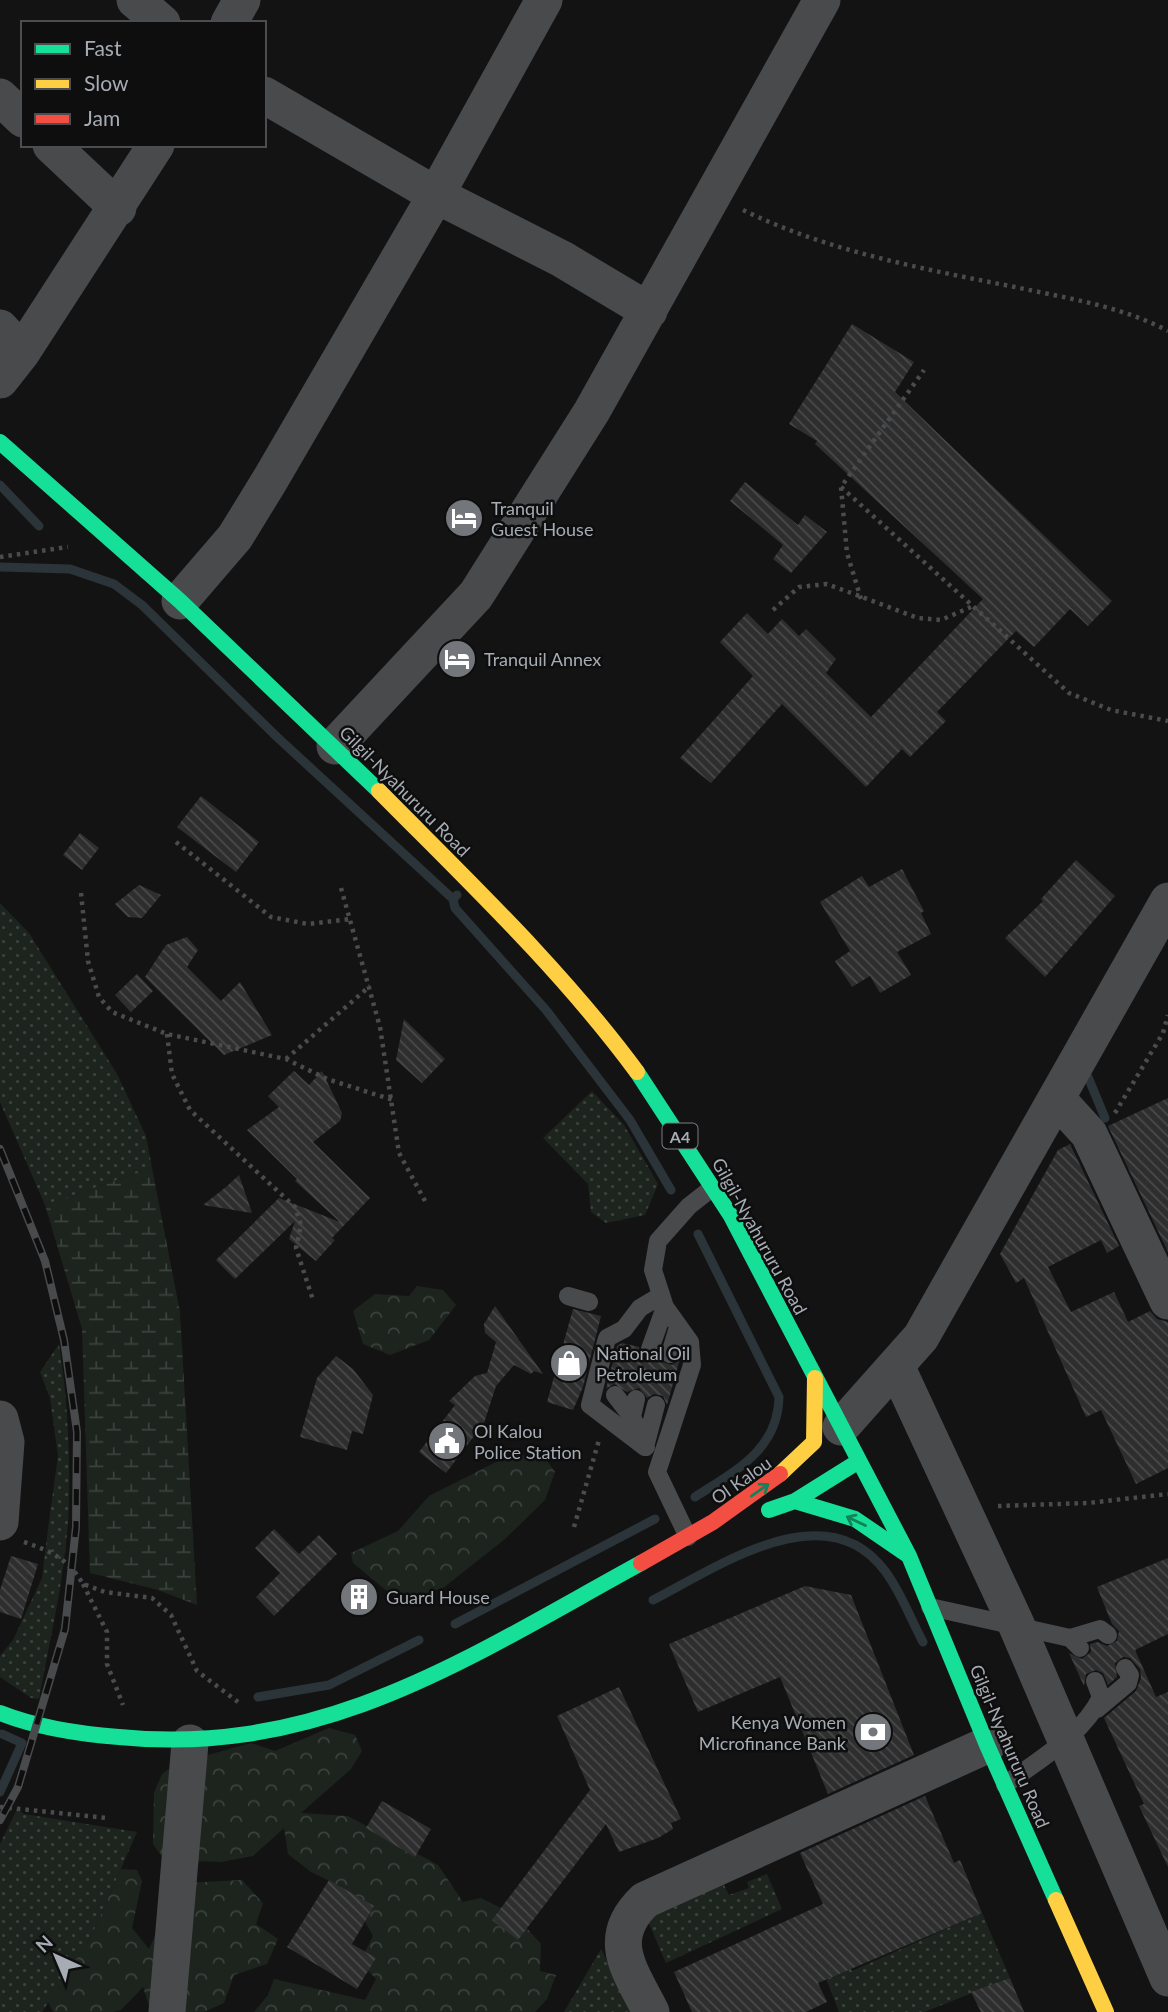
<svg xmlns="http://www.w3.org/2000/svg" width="1168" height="2012" font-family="Lato,sans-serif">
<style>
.grass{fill:url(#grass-dots)}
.forest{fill:url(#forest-crowns)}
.wetland{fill:url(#wetland-marsh)}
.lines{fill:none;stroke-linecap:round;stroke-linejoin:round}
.stream{stroke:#2b3438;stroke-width:9}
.building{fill:url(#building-back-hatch)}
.path{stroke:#494b4d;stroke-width:4.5;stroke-dasharray:3.5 5;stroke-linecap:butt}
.lane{stroke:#484a4c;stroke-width:18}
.street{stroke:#484a4c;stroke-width:37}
.fast{stroke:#16e098;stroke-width:16}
.slow{stroke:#ffcf43;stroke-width:16}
.jam{stroke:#f24e42;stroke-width:16}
.rail-casing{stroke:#484a4c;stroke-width:8}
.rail{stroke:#0e0e0f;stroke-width:5;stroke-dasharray:16;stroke-linecap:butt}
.oneway{stroke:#12825a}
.labels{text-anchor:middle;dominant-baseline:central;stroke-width:5;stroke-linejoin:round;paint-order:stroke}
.shield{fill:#0e0e0f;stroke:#787d82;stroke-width:2}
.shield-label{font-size:16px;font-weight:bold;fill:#a6acb3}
.poi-label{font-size:18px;fill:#a6acb3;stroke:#0e0e0f;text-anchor:start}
.street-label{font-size:18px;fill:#a6acb3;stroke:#0e0e0f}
</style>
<defs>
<pattern id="grass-dots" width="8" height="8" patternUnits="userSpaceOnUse" patternTransform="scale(1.75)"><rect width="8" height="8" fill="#1d241e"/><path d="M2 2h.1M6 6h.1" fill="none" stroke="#3b413c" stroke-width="1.8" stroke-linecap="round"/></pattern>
<pattern id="forest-crowns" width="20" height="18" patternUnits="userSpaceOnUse" patternTransform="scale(1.75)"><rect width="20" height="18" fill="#1d241e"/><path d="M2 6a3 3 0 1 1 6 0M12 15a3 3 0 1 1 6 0" fill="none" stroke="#3b413c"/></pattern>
<pattern id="wetland-marsh" width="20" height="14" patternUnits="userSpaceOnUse" patternTransform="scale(1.75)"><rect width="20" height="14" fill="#1d241e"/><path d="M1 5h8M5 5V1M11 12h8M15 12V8" fill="none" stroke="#3b413c"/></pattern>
<pattern id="building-back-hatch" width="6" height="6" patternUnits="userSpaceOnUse" patternTransform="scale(1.75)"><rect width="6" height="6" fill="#2e2e2f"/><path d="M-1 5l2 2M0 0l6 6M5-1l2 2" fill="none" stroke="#494a4b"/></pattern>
</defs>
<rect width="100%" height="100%" fill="#131314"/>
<path class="grass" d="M0,903L29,933L117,1074L146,1136L152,1168L45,1205L0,1102Z
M592,1091L624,1125L658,1184L645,1215L606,1223L591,1212L588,1184L543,1138Z
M59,1344C67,1395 70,1446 69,1498C68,1565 51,1633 39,1699L31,1698L0,1677V1656L13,1640L42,1578L49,1521L58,1456L50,1398L40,1372Z
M17,1809L24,1814L137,1832L91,1937L42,2012H0V1844Z
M767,1874L782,1909L666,1963L647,1919L723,1883L729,1895L749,1888L747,1882Z
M982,1913L1010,1978L924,2012H839L825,1976L849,1966L852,1971Z
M601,1949L634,2012H564Z"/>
<path class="forest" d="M417,1286L443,1290L456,1305L429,1340L390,1355L363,1344L353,1311L375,1294L409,1296Z
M543,1455L555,1472L545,1500L505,1539L443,1588L399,1601L353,1563L351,1553L398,1531L429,1496L508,1456Z
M329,1728L355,1735L362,1751L351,1769L301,1813L348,1816L438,1865L463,1902L481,1898L515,1915L541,1944L540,1971L556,1975L547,1999L535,2012H254L268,1995L274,1979L365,2000L376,1979L360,1962L373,1936L357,1907L340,1886L311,1872L288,1854L284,1828L253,1856L221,1862L164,1860L153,1844L154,1793L162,1774L176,1764L251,1743L275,1751Z
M121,1869L137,1870L142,1881L132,1928L149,1949L164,1916L186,1883L242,1880L263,1903L256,1924L278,1939L267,1964L234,1975L224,2003L204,2012H151L143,1987L121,2010L113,2012H53L48,2002L91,1937Z"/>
<path class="wetland" d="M152,1168L180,1312L197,1605L158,1590L90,1573L82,1329L45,1205Z"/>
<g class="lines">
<path class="stream" d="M0,485L39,526
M0,567L70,569L114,584L142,605L277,737L453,899
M457,895L453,899L455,908L546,1010L630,1120L671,1190
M1088,1077L1105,1118
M695,1497C735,1471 778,1450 779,1397L698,1234
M653,1600C718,1567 826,1491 885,1571C901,1592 911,1620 923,1642
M455,1624L655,1519
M258,1697L329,1685L419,1640
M0,1792L22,1743L2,1734"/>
</g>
<path class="building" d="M852,324L914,362L895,392L1112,601L1088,626L1070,609L1034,647L1016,631L937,712L946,721L910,757L902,749L866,787L782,704L711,783L680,758L753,676L720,642L747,613L768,634L782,619L799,636L806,629L836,659L826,673L871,717L983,599L815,444L817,441L789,424Z
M745,482L798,525L805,515L827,532L791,573L773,559L783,545L730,501Z
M201,796L259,842L236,872L177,827Z
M80,833L99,848L82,870L63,855Z
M1076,860L1115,896L1045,977L1005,938L1043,901L1041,899Z
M902,869L924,911L921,913L931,934L897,952L911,975L880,993L870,976L852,987L835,961L850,951L820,902L862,876L869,887Z
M139,885L161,895L142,918L128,917L115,904Z
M187,937L198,950L187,967L221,1001L240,982L272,1035L224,1055L145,977L166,945Z
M137,974L153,991L131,1012L115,995Z
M404,1019L445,1059L422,1083L396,1060Z
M294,1071L309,1085L322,1071L342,1113L340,1121L313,1142L370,1198L332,1238L335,1240L316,1261L289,1239L295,1221L235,1279L216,1260L279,1198L340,1222L295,1181L297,1179L247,1130L279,1107L268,1096Z
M1168,1098V1252L1108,1126Z
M1070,1144L1119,1246L1107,1253L1101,1240L1048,1267L1071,1312L1114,1292L1128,1322L1150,1311L1157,1319L1168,1322V1468L1136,1484L1101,1410L1086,1417L1024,1278L1016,1283L1000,1254L1058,1150Z
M239,1175L252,1213L203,1205L226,1187Z
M495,1306L543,1374L534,1371L531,1374L514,1365L496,1386L484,1423L446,1473L419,1452L455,1405L449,1401L475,1376L487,1373L496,1342L485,1333L484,1324Z
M573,1309L601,1316L583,1387L573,1410L547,1402Z
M622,1343L639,1347L641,1356L647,1360L659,1356L662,1362L672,1365L680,1359L667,1405L663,1396L654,1394L647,1398L639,1388L627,1392L614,1384L606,1389L617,1346Z
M336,1356L353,1369L373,1395L363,1434L352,1431L347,1450L300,1437L317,1378Z
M274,1529L299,1554L319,1535L337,1554L274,1616L256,1597L280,1573L255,1548Z
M11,1556L38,1564L21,1619L0,1612V1590Z
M1168,1558V1634L1135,1650L1156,1697L1168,1692V1867L1139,1806L1144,1804L1104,1718L1136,1691L1141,1678L1140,1669L1130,1658L1123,1657L1115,1663L1117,1677L1108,1685L1103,1673L1096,1670L1086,1674L1084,1686L1069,1653L1082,1659L1091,1652L1090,1644L1098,1642L1107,1646L1117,1641L1119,1631L1112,1624L1097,1587Z
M805,1586L851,1595L914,1755L828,1794L780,1677L698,1712L669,1644Z
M619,1687L681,1819L671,1823L673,1829L658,1838L619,1852L606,1824L518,1940L492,1920L590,1790L557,1716Z
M925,1796L954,1863L960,1860L982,1913L818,1983L827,2002L806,2012H692L674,1972L823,1904L800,1853Z
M382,1801L431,1829L415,1857L366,1828Z
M329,1880L374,1906L352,1944L376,1958L357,1989L287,1947Z
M1010,1978L1024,2012H981L971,1992Z"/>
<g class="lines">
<path class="path" d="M743,210C827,251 923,269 1015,287C1066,298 1121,306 1168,331
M841,487L1069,693L1111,710L1168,721
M0,557L68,547
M861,599L847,553L841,487L924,370
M773,610L799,587L827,584L918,618L941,620L971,607
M176,842L271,917L308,924L350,919
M341,888L380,1027L399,1153L425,1201
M81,893L88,961L99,997L112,1012L167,1034L286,1059L327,1079L393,1100
M167,1034L172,1074L190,1110L295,1207L301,1225L296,1248L313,1300
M286,1059L370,986
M1115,1113L1163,1033L1168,1015
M998,1506L1088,1503L1168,1494
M574,1527L599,1440
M24,1542C51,1551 68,1559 83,1584L105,1592L152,1598L171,1615L197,1671L238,1702
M83,1584L107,1632V1664L123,1705
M0,1807L107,1818"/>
<path class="lane" d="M568,1296L589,1302
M650,1349L665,1307
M670,1354L678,1327
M615,1395L632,1417
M636,1399L632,1417L646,1447
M656,1405L645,1447L590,1405L607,1338L624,1329L640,1308L660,1296
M688,1537L657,1472L692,1365L690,1342L665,1307L653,1270L658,1241L689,1206L712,1188
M930,1607L1070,1638L1080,1648
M1070,1638L1100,1629L1108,1635
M1097,1709L1128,1683L1130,1675L1125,1668
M1005,1785C1038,1760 1083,1735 1101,1697L1095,1681"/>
<path class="street" d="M135,0L162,23
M229,23L242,0
M264,95L436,195L562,259L649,311
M0,97L23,119
M51,145L118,208
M0,328L22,352
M0,380L22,352L156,145
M180,601L235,537L270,480L436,195L544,0
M335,746L476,595L592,411L822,0
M1057,1099L1089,1134L1168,1301
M897,1368L1016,1624L1168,1978
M0,1419L6,1442L0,1522
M841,1427L921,1337L1168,901
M167,2012L190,1743
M651,2012C630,1970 604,1939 645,1900L987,1745"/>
<path class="fast" d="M0,442L180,601L379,791
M637,1072L731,1216L909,1556L987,1745L1056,1900
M795,1501L855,1519L909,1556
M769,1510L795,1501L859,1461
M0,1713C38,1728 78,1734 119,1737C324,1757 469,1657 641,1563"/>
<path class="slow" d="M379,791C468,881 561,969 637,1072
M780,1474L814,1442L815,1378
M1056,1900L1106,2012"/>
<path class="jam" d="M641,1563L713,1522L780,1474"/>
<defs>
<path id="rail" d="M0,1149L45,1261L64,1340L77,1432L76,1527L65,1629L18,1787L0,1820"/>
</defs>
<use href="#rail" class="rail-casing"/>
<use href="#rail" class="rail"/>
</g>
<defs><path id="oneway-shaft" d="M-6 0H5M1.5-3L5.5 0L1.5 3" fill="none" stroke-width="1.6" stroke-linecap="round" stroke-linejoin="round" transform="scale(1.75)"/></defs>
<g class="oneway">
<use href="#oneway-shaft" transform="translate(760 1490) rotate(-35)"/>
<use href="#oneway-shaft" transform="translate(856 1521) rotate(-154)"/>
</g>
<defs>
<symbol id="hotel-disc" viewBox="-11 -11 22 22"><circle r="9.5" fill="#73767b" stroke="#0e0e0f"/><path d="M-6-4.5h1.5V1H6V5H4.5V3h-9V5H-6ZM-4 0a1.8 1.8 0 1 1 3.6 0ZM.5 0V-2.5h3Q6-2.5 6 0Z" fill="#fff"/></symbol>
<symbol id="shop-disc" viewBox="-11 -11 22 22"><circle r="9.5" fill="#73767b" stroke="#0e0e0f"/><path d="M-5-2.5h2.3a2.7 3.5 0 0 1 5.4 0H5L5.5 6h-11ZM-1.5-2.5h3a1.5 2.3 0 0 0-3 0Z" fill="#fff"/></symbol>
<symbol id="civic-disc" viewBox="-11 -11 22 22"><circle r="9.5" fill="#73767b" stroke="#0e0e0f"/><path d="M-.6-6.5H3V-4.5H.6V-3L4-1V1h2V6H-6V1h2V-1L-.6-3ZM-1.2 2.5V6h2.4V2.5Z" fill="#fff"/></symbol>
<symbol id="building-disc" viewBox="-11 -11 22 22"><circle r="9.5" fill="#73767b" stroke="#0e0e0f"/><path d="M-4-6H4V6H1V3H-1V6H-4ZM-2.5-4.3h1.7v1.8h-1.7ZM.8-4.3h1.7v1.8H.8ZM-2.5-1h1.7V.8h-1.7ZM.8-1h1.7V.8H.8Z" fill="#fff"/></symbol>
<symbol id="bank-disc" viewBox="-11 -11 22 22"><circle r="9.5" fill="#73767b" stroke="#0e0e0f"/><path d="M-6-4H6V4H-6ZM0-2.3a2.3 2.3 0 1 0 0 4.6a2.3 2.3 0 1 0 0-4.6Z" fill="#fff"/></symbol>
</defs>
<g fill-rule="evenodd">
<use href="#hotel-disc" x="442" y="496" width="44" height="44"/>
<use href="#hotel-disc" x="435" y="637" width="44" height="44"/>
<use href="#shop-disc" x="547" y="1341" width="44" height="44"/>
<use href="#civic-disc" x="425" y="1419" width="44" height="44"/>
<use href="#building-disc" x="337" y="1575" width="44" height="44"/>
<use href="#bank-disc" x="851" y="1710" width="44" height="44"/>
</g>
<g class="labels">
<rect class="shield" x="662.5" y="1123.5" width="35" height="25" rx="5"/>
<g class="shield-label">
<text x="680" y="1136">A4</text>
</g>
<g class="poi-label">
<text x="491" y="508">Tranquil<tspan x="491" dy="21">Guest House</tspan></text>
<text x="484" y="659">Tranquil Annex</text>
<text x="596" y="1353">National Oil<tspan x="596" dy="21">Petroleum</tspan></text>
<text x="474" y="1431">Ol Kalou<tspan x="474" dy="21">Police Station</tspan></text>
<text x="386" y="1597">Guard House</text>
<text x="846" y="1722" text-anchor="end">Kenya Women<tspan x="846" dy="21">Microfinance Bank</tspan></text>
</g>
<g class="street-label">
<text transform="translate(405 791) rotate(45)">Gilgil-Nyahururu Road</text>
<text transform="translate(760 1236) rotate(61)">Gilgil-Nyahururu Road</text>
<text transform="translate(741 1480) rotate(-35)">Ol Kalou</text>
<text transform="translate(1010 1746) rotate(67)">Gilgil-Nyahururu Road</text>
</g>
</g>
<rect x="21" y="21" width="245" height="126" fill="#0e0e0f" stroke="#4b4d51" stroke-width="2"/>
<rect x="35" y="44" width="35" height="10" fill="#16e098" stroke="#4b4d51" stroke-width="2"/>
<text x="84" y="56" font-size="21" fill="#a6acb3">Fast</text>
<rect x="35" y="79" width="35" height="10" fill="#ffcf43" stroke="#4b4d51" stroke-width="2"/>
<text x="84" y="91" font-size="21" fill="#a6acb3">Slow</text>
<rect x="35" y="114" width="35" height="10" fill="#f24e42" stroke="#4b4d51" stroke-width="2"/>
<text x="84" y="126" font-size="21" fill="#a6acb3">Jam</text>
<g transform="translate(56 1956) rotate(316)" stroke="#0e0e0f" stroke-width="5" paint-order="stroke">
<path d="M0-5L12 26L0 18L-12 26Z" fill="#a6acb3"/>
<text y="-10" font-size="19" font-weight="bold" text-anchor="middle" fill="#a6acb3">N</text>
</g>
</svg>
